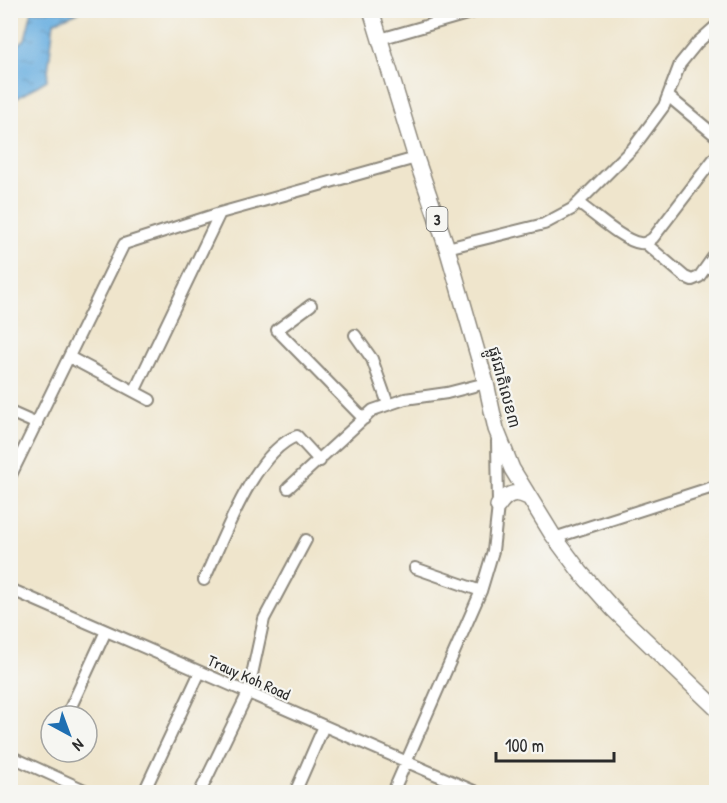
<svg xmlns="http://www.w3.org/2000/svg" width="727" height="803" font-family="'Patrick Hand','Noto Sans Khmer',sans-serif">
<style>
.water{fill:url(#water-ripples);stroke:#4c6e86;stroke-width:1.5}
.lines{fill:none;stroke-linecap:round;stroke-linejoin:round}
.minor-casing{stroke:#8d887c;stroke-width:14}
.highway-casing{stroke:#8d887c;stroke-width:18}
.minor{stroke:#fff;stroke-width:10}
.highway{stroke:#fff;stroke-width:15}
.labels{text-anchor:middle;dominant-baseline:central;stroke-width:4.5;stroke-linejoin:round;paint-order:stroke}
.shield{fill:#f6f6f2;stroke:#686867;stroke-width:1.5}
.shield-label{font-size:15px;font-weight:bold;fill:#2b2b2b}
.street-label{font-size:16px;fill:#2b2b2b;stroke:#f6f6f2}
</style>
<defs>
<pattern id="water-ripples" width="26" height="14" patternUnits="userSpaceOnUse" patternTransform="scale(1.5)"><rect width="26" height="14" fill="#6cb0e1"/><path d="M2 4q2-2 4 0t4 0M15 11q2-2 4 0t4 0" fill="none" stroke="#598fb7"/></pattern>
</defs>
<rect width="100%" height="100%" fill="#f6f6f2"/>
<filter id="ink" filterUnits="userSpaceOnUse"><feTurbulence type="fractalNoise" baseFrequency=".0167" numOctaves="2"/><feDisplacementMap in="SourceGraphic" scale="12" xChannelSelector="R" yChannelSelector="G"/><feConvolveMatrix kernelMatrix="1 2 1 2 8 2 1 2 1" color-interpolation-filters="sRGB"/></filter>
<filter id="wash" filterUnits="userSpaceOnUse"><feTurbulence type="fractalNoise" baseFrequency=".008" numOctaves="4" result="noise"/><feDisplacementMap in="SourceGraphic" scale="24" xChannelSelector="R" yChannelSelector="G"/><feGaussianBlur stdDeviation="1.35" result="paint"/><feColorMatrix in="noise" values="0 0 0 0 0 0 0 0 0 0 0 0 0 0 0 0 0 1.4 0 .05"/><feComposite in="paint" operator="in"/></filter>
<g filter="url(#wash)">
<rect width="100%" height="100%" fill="#efe5cc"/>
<path class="water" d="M32,11H81L54,22L47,80L11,102V64L17,57L18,45L25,39Z"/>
</g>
<g filter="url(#ink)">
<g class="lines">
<defs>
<path id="minor" d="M380,39L481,10
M668,96L716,136
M578,203C593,213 623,241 640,243C645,244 649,241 653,238L716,156
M645,243L685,277L692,280L699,277L716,253
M447,248L544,224L572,209L633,148L664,106L680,64L697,43L716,26
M311,305L277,330L364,419
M355,335L372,359L388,404
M69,357L150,400
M135,390L220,213
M10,412L37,424
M10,477L124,244L220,213L416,158
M288,488L373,410L405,399L447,393L486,383
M554,538L716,486
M415,568L481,591
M204,580C223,540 254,451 297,436L320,461
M10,589L476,792
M68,713L106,631
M10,756L89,792
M297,788L324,726
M144,792L200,672
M200,792L248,693L264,619L306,540
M393,792L481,591L493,551L498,506L497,441"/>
<path id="highway" d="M371,10L416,158L447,248L486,383L496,429L512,469L552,534L581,573L613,609L716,708
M498,506C506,494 514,490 528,497"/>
</defs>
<use href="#minor" class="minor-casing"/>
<use href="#highway" class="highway-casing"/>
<use href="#minor" class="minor"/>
<use href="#highway" class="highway"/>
</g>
</g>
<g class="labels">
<rect class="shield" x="426.5" y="207" width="21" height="24" rx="4.5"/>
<g class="shield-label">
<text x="437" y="219">3</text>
</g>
<g class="street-label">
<text transform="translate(505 387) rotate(75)">ផ្លូវជាតិលេខ៣</text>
<text transform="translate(249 677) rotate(24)">Trauy Koh Road</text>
</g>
</g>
<rect width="727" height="803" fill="none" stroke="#f6f6f2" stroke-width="36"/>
<g transform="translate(69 734) rotate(139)"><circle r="28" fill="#f6f6f2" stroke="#a5a5a2" stroke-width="1.5"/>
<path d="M0-4.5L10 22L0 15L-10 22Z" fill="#1f6fb2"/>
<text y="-9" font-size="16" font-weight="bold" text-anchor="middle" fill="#2b2b2b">N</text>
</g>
<path d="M496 752v9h118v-9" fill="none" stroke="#2b2b2b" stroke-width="3"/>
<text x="505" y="752" font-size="18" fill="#2b2b2b" stroke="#f6f6f2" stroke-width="4.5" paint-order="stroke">100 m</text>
</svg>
